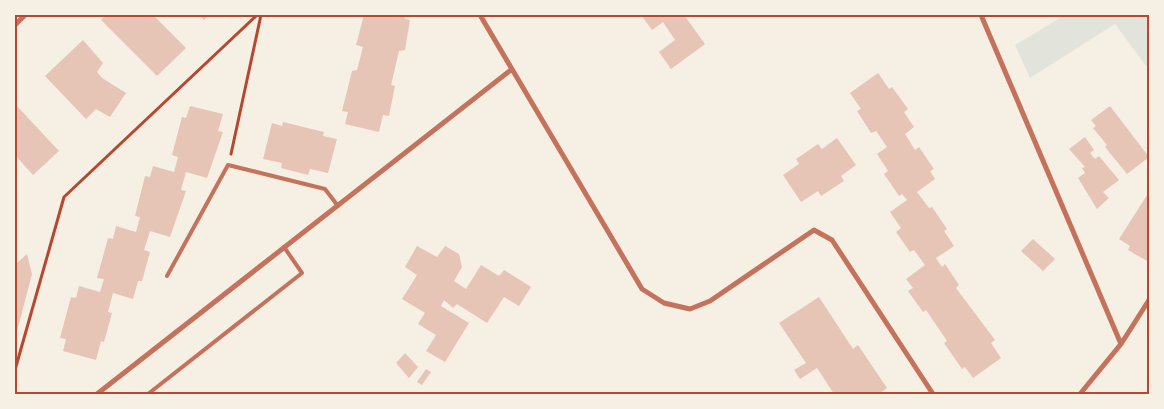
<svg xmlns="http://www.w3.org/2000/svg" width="1164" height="409" font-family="'Noto Sans',sans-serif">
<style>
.green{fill:#e2e4dc}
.building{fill:#e6c5b7}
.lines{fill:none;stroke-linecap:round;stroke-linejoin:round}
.path{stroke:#b5482f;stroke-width:3}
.service{stroke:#c5725c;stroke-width:4}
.minor{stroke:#c5725c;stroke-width:5}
.neatline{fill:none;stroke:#b5482f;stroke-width:2}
</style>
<rect width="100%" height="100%" fill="#f6efe4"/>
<path class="green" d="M1065,15H1149V70L1115,24L1030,78L1015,45Z"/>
<path class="building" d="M106,15H153L186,48L157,76L101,20Z
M199,15H209L204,20Z
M364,15H405V19L410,20L405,50L399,51L391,85L395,86L389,116L383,115L379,132L345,124L348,112L342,111L352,71L357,70L363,47L356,45Z
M641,15H684L705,44L671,69L659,52L675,40L663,22L652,30Z
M83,40L103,63L97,72L102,78L126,93L110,117L96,109L86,119L45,76Z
M878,73L889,89L892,87L908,109L904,112L914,127L905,134L915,150L919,147L934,169L930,171L935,179L917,192L929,208L932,207L947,229L944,231L954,246L936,258L942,267L945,264L959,285L956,288L995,340L991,343L1001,358L973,378L965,367L962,369L944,343L947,341L926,310L923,312L908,291L913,288L906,279L925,265L914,250L910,252L896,232L901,228L890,212L907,200L902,194L899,196L884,174L888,171L877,154L887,147L876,131L871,133L857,111L861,109L850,93Z
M15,104L59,151L33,175L15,155Z
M190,106L223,114L218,131L223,132L207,178L186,172L181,190L186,191L170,237L150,231L144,250L150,252L142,281H138L133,299L113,293L108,312L112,313L104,342L101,341L96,360L63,351L66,339L60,338L71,297L76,298L79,286L100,292L104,279L97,278L108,238L113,239L116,226L136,232L140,217L135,216L145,176L150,177L153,166L174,172L178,157L172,155L182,117L186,118Z
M1110,106L1149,157L1127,174L1105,147L1107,145L1093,128L1096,126L1091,120Z
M283,122L324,132L323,136L337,139L328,173L310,169L308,175L281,168L282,163L263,159L272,123L282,126Z
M1085,137L1094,150L1090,153L1095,159L1099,156L1119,180L1103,192L1109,198L1097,209L1078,178L1085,173L1082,168L1085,167L1069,149Z
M837,138L856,165L841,176L844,181L821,196L818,191L801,202L783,175L799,164L796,159L818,144L822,149Z
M1149,192V258L1147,261L1128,250L1130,246L1119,239Z
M1033,239L1055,259L1043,271L1021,251Z
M417,246L437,257L445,246L459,254L462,267L454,281L466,289L481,265L499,276L504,270L531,287L519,306L504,297L487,323L457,304L453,308L444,300L441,306L469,323L445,362L426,351L436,335L418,324L425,313L402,299L417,275L405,267Z
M27,254L32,274L15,339V265Z
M819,297L853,349L858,345L887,388L879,394H834L817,368L800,379L794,370L806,363L779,323Z
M405,353L418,367L409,378L396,363Z
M426,369L431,372L422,385L417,382Z"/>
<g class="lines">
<path class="path" d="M231,154L261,15
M15,370L64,197L257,15"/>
<path class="service" d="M167,276L228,165L325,189L338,206
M148,394L302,273L284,247"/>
<path class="minor" d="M480,15L642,289L664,303L690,309L710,301L814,230L832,240L933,394
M981,15L1121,344
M15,25L25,15
M97,394L512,69
M1080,394L1121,344L1149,300"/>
</g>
<rect width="1164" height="409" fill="none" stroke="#f6efe4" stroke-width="32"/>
<rect x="16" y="16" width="1132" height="377" class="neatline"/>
</svg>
